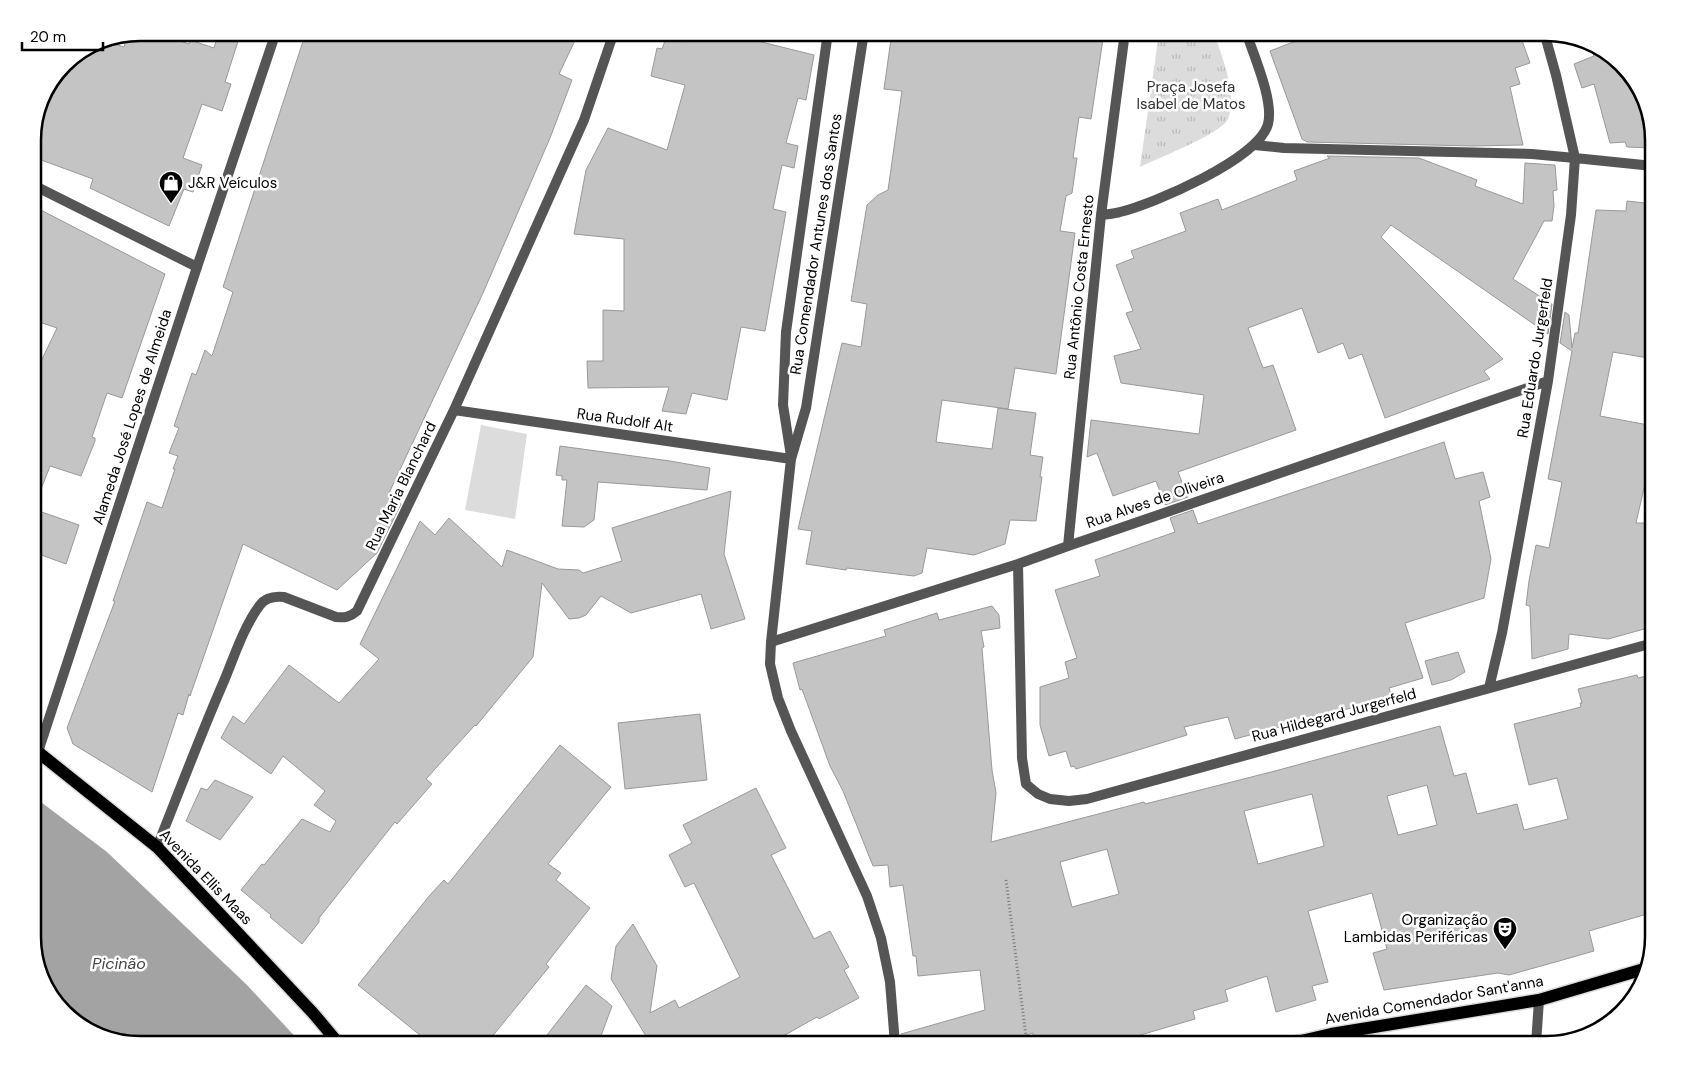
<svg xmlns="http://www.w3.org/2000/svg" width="1686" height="1077" font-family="'DM Sans',sans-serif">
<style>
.grass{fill:#dcdcdc}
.park{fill:url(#park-tufts)}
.water{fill:#a3a3a3}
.building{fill:#c4c4c4;stroke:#999;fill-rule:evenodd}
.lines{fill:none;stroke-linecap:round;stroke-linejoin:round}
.primary-casing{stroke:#dbdbdb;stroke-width:15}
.path{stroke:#777;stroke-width:3;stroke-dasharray:1 2.5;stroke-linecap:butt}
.service{stroke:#555;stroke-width:10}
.minor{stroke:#555;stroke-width:10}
.tertiary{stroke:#555;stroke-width:10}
.primary{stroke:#000;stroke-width:12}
.labels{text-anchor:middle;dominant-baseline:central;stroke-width:5;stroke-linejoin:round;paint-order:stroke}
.park-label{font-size:15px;fill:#333;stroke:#fff}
.poi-label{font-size:15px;fill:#000;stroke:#fff;text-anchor:start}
.street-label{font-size:15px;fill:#000;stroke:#fff}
.water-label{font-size:16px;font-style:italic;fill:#444;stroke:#fff}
.rim{fill:none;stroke:#000;stroke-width:2.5}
</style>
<defs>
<pattern id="park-tufts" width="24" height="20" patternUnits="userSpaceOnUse" patternTransform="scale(1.25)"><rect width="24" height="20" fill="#dcdcdc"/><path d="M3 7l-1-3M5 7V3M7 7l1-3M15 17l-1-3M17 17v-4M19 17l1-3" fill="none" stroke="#bbb"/></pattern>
</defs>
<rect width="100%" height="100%" fill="#fff"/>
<path class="grass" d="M481,425L527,434L515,519L465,510Z"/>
<path class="park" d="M1159,33H1213C1222,53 1238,98 1228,119C1221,134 1158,158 1140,167Z"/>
<path class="water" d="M33,796L107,852L247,985L302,1044H141L81,1026L47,990L33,943Z"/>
<path class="building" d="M141,32H152L189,44L190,40L214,48L219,32H241L225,82L231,84L222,111L202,104L183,158L202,165L193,192L184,189L169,226L90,188L93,179L33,157V137L46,97L43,96L64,65L100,41L103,40L124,47L128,35Z
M306,32H399L422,41L426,32H579L559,74L572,80L550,138L483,293L389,493L401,504L377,553L337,590L243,544L190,696L189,694L183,715L178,713L152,792L73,744L67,728L115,601H113L147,502L162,508L175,469H173L178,456L169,453L179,428L174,426L192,373L196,375L205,350L212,356L233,292L223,287Z
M685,32H721L814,55L806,100L798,98L786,143L798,146L794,168L782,165L773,209L786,212L765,331L741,327L727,400L692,393L686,414L662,411L669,387L588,388L587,361H603V310L624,311V239L574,234L586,170L608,128L667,150L685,85L651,76L657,48L662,49L666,38L683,42Z
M892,32H1060L1103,39L1091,119L1079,117L1073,158H1077L1072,193L1066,196L1060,231L1075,233L1056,374L1015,368L1008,409L942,400L936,442L992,449L998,408L1036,413L1030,455L1043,457L1040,477H1042L1036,521L1010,520L1005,544L974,555L927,548L922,573L914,576L847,568L846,570L806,564L812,531L798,529L842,343L861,347L867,304L851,301L867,205L878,195L888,190L902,91L884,89Z
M1319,32H1519L1530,63L1515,68L1520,84L1510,87L1523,145L1473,146L1307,142L1302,139L1270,51Z
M1590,46L1605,51L1639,87L1647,116L1641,118L1651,148L1627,147L1625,142L1610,143L1594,84L1582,88L1574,64L1594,56Z
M1327,156L1419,158L1477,180L1475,186L1523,204L1525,163L1555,165L1557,190L1553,191L1554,206L1552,221H1544L1513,279L1552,304L1548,334L1391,225L1381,237L1503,359L1484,371L1490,379L1385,418L1362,354L1349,359L1343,343L1318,353L1302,308L1248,328L1263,368L1273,365L1296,430L1178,472L1188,497L1165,505L1156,481L1113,496L1097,453L1087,457L1091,420L1199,434L1204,395L1121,383L1114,356L1141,349L1126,313L1133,311L1116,265L1134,258L1131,251L1186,231L1180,213L1218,199L1222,210L1297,180L1294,171L1330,158Z
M1627,201L1654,204V310L1650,332H1654V359L1613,352L1600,416L1654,426V475H1647L1636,523H1654V589L1648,628L1608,639L1569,634L1568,649L1532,659L1530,606L1526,605L1529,581L1536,545L1549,548L1562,482L1548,479L1572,351L1560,343L1565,312L1569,315L1572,348L1575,333H1578L1596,210L1626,211Z
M33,206L165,274L122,398L107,393L92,437L95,438V441L81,476L50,466L35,505H33V378L57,328L33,320Z
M1444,442L1455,479L1483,472L1490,497L1479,501L1491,559L1484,598L1405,623L1423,678L1389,688L1392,697L1235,739L1228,717L1184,727L1187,735L1076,769L1074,766L1071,767L1066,751L1049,756L1040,725V687L1069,678L1065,662L1077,658L1055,590L1100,576L1095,560L1175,532L1170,518L1193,510L1198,524Z
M560,446L670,461L710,468L707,490L598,482L594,520L584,527L562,526L567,480H562V476L556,475Z
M731,491L724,554L745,619L711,629L701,594L631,613L601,596L586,615L579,618L569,619L542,583L533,657L476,726L475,725L426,779L432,784L397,824L395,822L319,918V922L302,944L270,917L271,915L241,890L262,864L264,865L302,819L330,832L336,821L314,805L325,791L283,756L271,774L221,738L233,716L244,724L289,665L339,703L379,659L360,644L420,521L435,535L449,518L502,567L507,550L558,569L579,570L583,573L622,561L612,528Z
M33,509L79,525L66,564L33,552Z
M992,606L999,615L1000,628L981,631L984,647L982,648L992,770L996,793L991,842L1144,802L1145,804L1275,771L1440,726L1454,776L1466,773L1477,814L1517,804L1524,830L1568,819L1557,778L1529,785L1514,724L1581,707L1580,703H1582L1578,689L1637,675L1638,678L1654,674V912L1589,931L1594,951L1559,961L1509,975L1498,973L1384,990L1373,953L1387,949L1372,893L1308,911L1328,982L1312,986L1316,1000L1276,1012L1267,976L1225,990L1228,1001L1193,1011L1195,1019L1120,1041V1044H1034L1033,1033L995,1044H902L901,1034L985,1010L980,970L918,976L916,956H913L903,885L890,887L888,865L873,866L843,791L830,766L802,689L800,690L793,663L886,636L884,630L937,613L939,620ZM1427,785L1437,825L1398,835L1387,796ZM1312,794L1324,846L1258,864L1244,811ZM1107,849L1119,894L1072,907L1060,862Z
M1458,652L1465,672L1451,680L1432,685L1425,661Z
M700,714L707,780L625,789L618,723Z
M560,745L611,787L548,864L561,873L556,880L590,908L546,964L549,967L486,1044H431L358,985L430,895L444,880L448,884Z
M215,780L253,797L220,840L186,821L201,788L207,790Z
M756,788L786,848L771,855L814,939L830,931L849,967L844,970L859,998L819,1019L817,1017L769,1044H644L646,1036L611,979L616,946L633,924L657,966L650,1013L675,1000L679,1008L740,977L694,883L685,887L669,855L692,843L683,825Z
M586,985L612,1006L598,1044H540Z"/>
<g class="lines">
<defs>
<path id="primary" d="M33,749L38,752L157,847L313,1013L339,1044
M1288,1044L1331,1034L1539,1000L1644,969"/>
</defs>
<use href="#primary" class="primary-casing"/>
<path class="path" d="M1006,880L1027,1044"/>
<path class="service" d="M1254,145L1284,148L1532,154L1575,158"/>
<path class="minor" d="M864,32L806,408L791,459L771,642L770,664L778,698L791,731L867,896L881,938L890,982L895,1044
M1575,158L1653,166
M33,185L197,267
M1101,215C1107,214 1114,214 1120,212C1153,204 1259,159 1268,124C1274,101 1254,56 1246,32
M454,410L791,459
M791,456L783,405L786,332L828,32
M1068,546L1101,215L1125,32
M1018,564L1022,758L1026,784L1038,794L1050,799L1069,801L1087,799L1653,643
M771,642L1018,564L1068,546L1548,381
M1489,688L1502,633L1548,381L1571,215L1575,158L1556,75L1544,32
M157,847C179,792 200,736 224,681C234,657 244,626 260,605C266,597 275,596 284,597L336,617C345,618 350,617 357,611L454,410L584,120L614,32
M1536,1044L1539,1000"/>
<path class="tertiary" d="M38,752L197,267L276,32"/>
<use href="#primary" class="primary"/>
</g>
<defs>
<symbol id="shop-pin" viewBox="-11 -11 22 30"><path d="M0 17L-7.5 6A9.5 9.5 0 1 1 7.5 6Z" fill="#000" stroke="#fff"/><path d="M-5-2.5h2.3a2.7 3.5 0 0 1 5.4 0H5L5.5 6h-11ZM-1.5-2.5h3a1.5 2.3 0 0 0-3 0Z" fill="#fff"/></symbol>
<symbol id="theatre-pin" viewBox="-11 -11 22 30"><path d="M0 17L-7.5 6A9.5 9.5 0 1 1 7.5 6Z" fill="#000" stroke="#fff"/><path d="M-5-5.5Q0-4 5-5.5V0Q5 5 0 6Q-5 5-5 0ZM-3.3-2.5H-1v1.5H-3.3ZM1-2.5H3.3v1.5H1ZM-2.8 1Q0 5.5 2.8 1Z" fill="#fff"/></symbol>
</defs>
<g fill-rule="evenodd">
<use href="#shop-pin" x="157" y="169" width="28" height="38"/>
<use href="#theatre-pin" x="1491" y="915" width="28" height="38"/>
</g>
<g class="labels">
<g class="park-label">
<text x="1191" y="87">Praça Josefa<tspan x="1191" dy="17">Isabel de Matos</tspan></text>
</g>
<g class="poi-label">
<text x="188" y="183">J&amp;R Veículos</text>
<text x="1488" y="920" text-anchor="end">Organização<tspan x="1488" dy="17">Lambidas Periféricas</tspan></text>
</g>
<g class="street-label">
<text transform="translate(816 244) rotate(-81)">Rua Comendador Antunes dos Santos</text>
<text transform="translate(1079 287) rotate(-84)">Rua Antônio Costa Ernesto</text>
<text transform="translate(1535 358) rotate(-81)">Rua Eduardo Jurgerfeld</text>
<text transform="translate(132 417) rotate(-72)">Alameda José Lopes de Almeida</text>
<text transform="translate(625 420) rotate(8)">Rua Rudolf Alt</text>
<text transform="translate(401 486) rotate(-64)">Rua Maria Blanchard</text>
<text transform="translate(1155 500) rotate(-19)">Rua Alves de Oliveira</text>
<text transform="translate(1334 715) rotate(-15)">Rua Hildegard Jurgerfeld</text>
<text transform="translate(206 877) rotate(46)">Avenida Ellis Maas</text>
<text transform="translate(1434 1000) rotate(-10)">Avenida Comendador Sant'anna</text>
</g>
<g class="water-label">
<text x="119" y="963">Picinão</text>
</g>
</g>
<path d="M0 0H1686V1077H0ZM140 41H1546A99 99 0 0 1 1645 140V937A99 99 0 0 1 1546 1036H140A99 99 0 0 1 41 937V140A99 99 0 0 1 140 41Z" fill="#fff" fill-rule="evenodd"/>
<path class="rim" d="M140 41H1546A99 99 0 0 1 1645 140V937A99 99 0 0 1 1546 1036H140A99 99 0 0 1 41 937V140A99 99 0 0 1 140 41Z"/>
<path d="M22 42v8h81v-8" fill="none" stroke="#000000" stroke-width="2.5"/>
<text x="30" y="42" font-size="15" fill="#000000" stroke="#ffffff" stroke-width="4" paint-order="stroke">20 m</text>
</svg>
